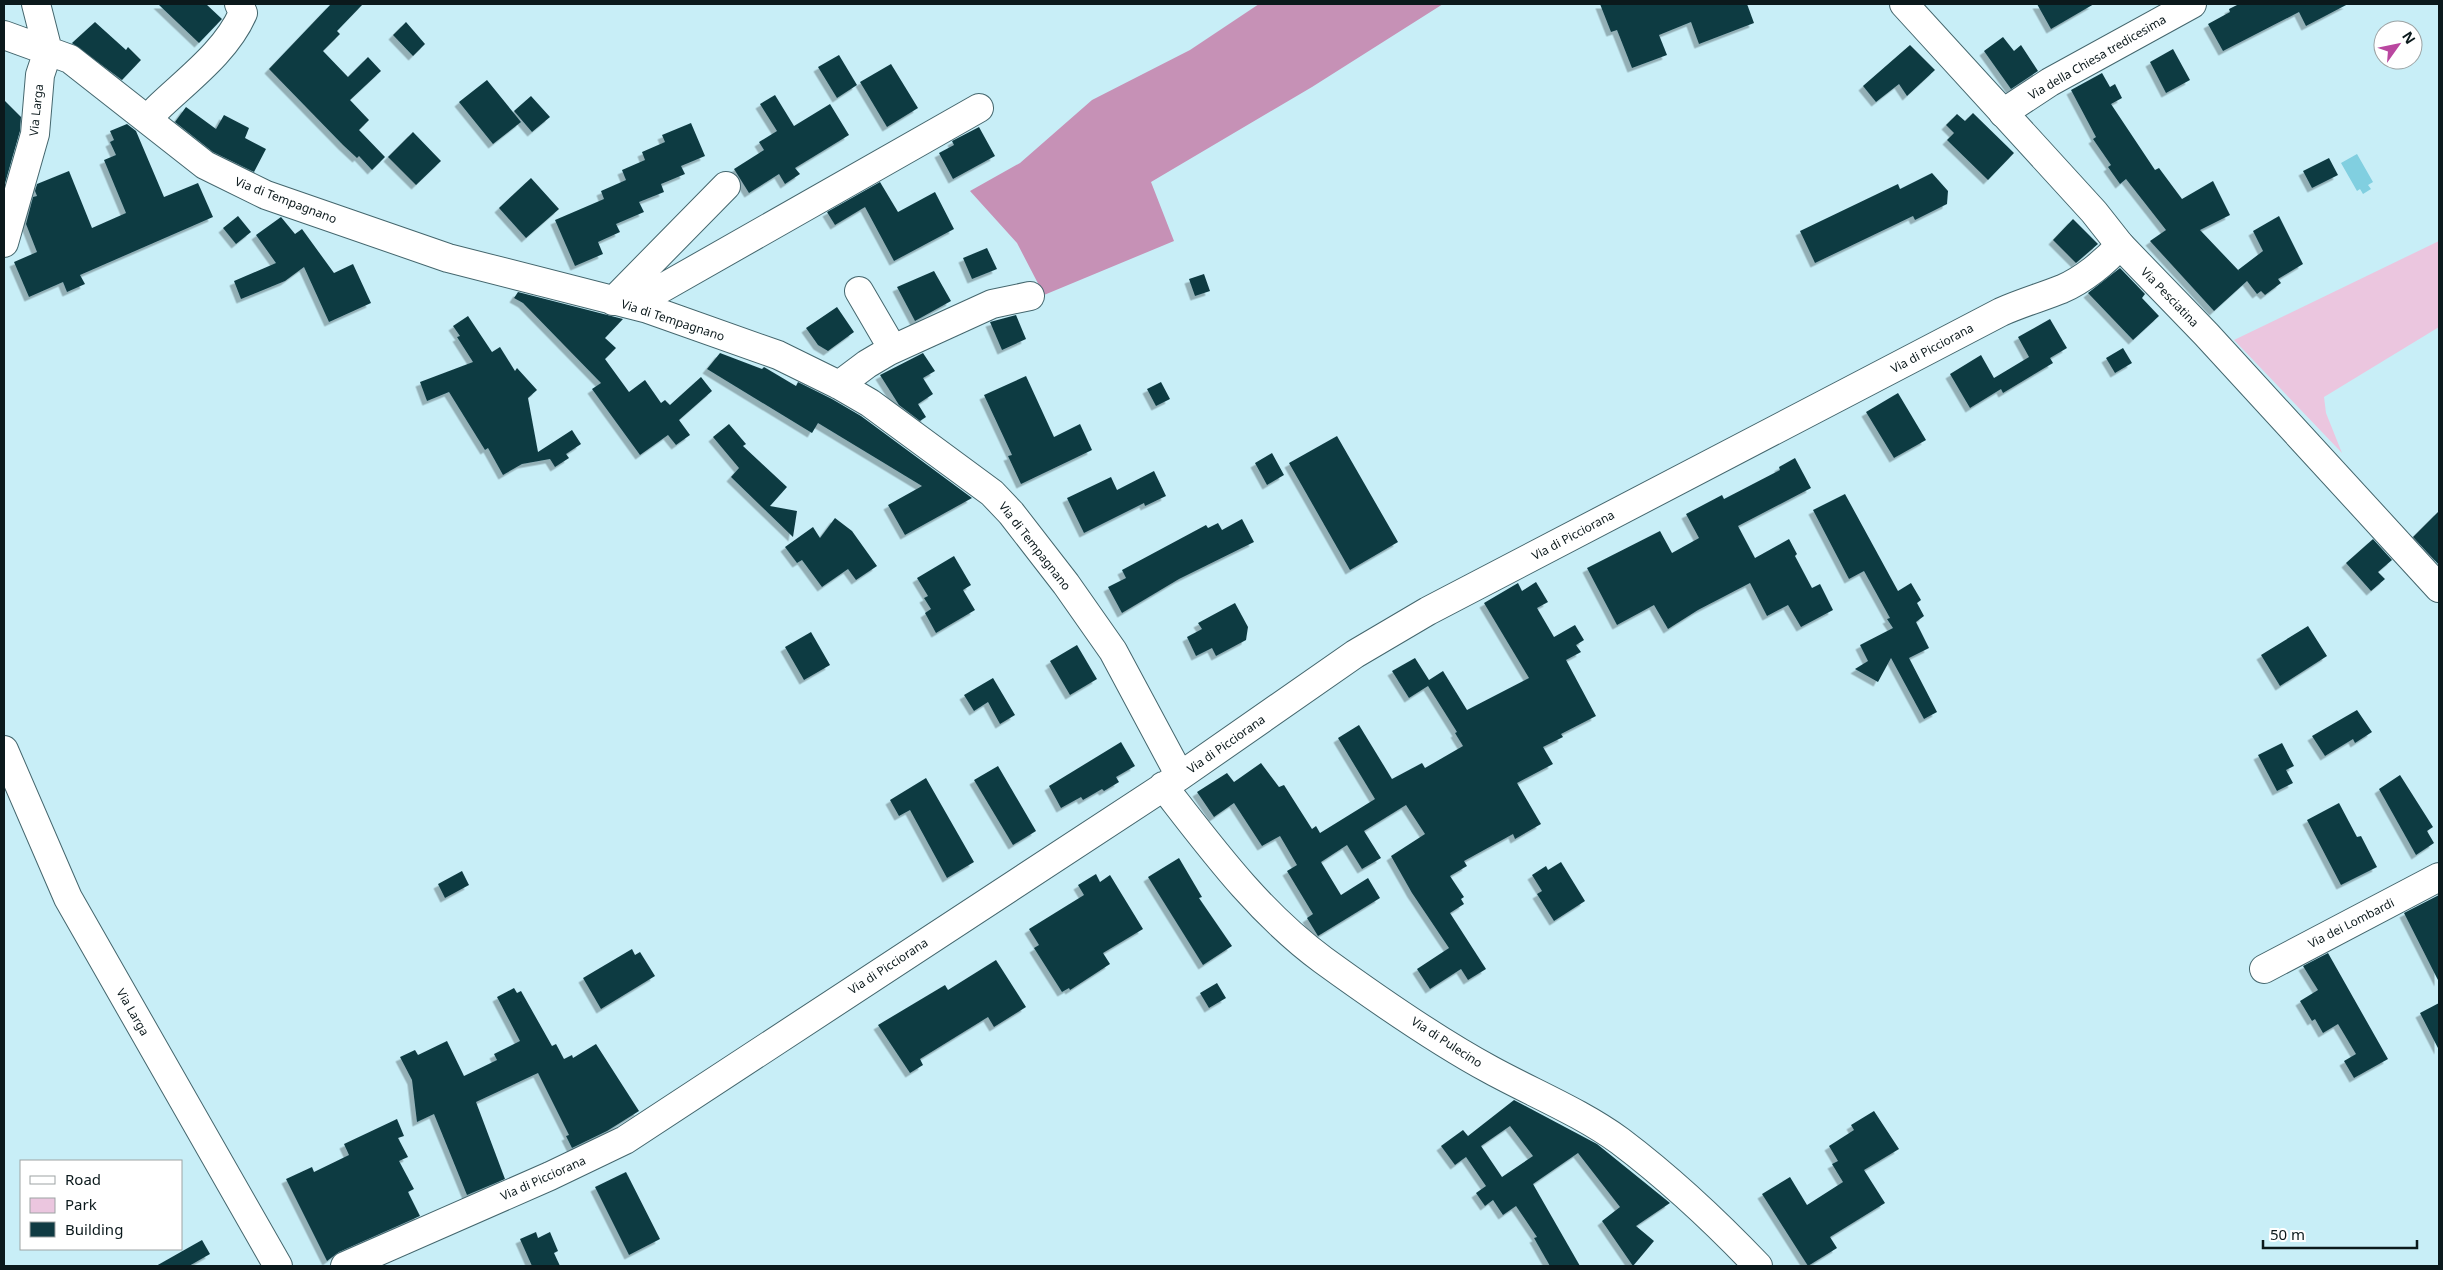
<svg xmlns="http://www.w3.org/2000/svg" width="2443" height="1270" font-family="'Noto Sans',sans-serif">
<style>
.green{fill:#ebc6df}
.forest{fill:#c691b6}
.water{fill:#81cfe0}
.building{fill:#103b43;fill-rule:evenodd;filter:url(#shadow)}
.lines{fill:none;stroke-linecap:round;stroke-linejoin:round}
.minor-casing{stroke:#44666d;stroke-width:30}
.major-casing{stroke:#44666d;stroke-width:30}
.minor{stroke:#fff;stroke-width:28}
.major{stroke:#fff;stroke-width:28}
.labels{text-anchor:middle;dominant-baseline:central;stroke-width:5;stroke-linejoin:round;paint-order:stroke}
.street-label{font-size:12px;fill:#0b191c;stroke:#fff}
</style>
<defs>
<filter id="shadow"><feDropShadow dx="-4.5" dy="4.5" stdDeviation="0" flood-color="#0004"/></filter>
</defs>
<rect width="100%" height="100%" fill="#c8eef7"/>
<path class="green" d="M2439,241V327L2324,397L2326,413L2342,453L2234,340Z"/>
<path class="forest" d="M1259,4H1443L1312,87L1151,182L1174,241L1044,295L1017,243L970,191L1020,163L1092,100L1190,50Z"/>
<path class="water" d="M2357,154L2373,182L2368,185L2371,189L2363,194L2360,189L2357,191L2341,163Z"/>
<path class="building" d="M158,4H206L222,19L199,43Z
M331,4H363L337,31L340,34L323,51L348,77L368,57L381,71L350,100L369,120L359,130L385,157L372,170L359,156L357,158L343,145L269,69Z
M1600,4H1747L1754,23L1699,44L1691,22L1659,35L1667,55L1632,68L1617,30L1611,32Z
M2037,4H2094L2051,29Z
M2239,4H2348L2306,26L2299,12L2223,51L2208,24L2230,12L2229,9Z
M95,22L126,50L128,47L141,60L122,80L72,43Z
M406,22L425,44L413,56L393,35Z
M2003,37L2014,51L2021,45L2038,71L2011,89L1984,51Z
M1910,45L1935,70L1907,96L1899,84L1876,102L1863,86Z
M2173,49L2190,80L2166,93L2150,62Z
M839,55L857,85L837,98L818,67Z
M891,64L918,108L887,127L860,82Z
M2102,73L2110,87L2115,84L2122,98L2111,104L2155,170L2159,168L2182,199L2213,181L2230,215L2200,230L2240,272L2238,270L2263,251L2253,231L2279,216L2303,264L2278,279L2281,283L2265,295L2261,291L2257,294L2247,281L2214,311L2150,241L2166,230L2126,179L2120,184L2108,167L2111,165L2093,139L2096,137L2071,90Z
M487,80L521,122L493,144L459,102Z
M775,95L794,126L830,104L849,135L795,168L800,174L785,184L779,174L749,193L734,169L764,150L759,142L777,131L760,104Z
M531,96L550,117L532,132L514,111Z
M4,100L21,117L20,131L4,187Z
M186,107L216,129L224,115L249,128L245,138L266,149L254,172L213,152L175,122Z
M1973,113L2014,153L1988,180L1947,140L1954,133L1946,125L1957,114L1965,121Z
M691,123L705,156L681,166L685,174L661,184L664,192L639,202L644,212L616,224L620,232L598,242L603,254L575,266L555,220L604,199L601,191L626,180L622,170L645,160L642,152L665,142L662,135Z
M127,124L136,131L164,197L198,183L213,217L80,275L85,284L67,292L63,282L29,297L14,262L37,252L26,224L33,197L37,196L35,191L37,184L69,171L92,228L126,213L104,160L116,155L110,142L114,140L110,131Z
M979,127L995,156L953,179L939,153L954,145L952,141Z
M413,132L441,161L416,185L388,157Z
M2329,158L2338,175L2312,188L2303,171Z
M1932,173L1948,191L1947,204L1915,220L1913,216L1815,263L1800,231L1898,184L1900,189Z
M531,178L559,209L526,238L499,208Z
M880,182L898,212L935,192L954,229L894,261L865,207L835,225L827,212Z
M238,216L251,232L236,244L223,228Z
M281,217L295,234L302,229L334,273L353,264L371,303L329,322L304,267L285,281L241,299L234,281L276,263L256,235Z
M2073,219L2098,244L2076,263L2053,240Z
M987,248L997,269L972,279L963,258Z
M2120,268L2145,294L2142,298L2159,316L2133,340L2088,293Z
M934,271L951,301L915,321L897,287Z
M1204,274L1210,291L1195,296L1189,279Z
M518,292L623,319L605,338L616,348L605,359L629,392L645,380L661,403L665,400L670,405L701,377L712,391L679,420L690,435L676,445L668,435L640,455L592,389L601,383L523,303L514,298Z
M837,307L854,332L828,351L818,345L806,328Z
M1016,315L1026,339L1002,350L990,322Z
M468,316L492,352L500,347L515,371L517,368L537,390L528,398L538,452L572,430L581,444L566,454L569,458L555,467L550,459L522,464L503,475L488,448L485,450L449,392L427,401L420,382L473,362L457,337L460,336L453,326Z
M2050,319L2067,348L2050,358L2053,363L2003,393L2001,389L1970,408L1950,374L1981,355L1994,378L2029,357L2018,337Z
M2123,348L2132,363L2115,373L2106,358Z
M720,353L762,369L764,367L796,386L798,382L832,399L861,416L972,498L905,535L888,505L922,486L818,423L812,433L707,369Z
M923,353L935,371L923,378L933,394L918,404L926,417L920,421L899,405L880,375Z
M1026,376L1054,437L1080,424L1092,450L1021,484L1008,456L1012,455L984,395Z
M1161,382L1170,399L1156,406L1147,389Z
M1898,393L1926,440L1894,458L1866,412Z
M729,424L746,444L743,446L787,487L770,506L797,511L793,537L731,477L739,468L713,437Z
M1337,436L1398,542L1350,570L1289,463Z
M1272,453L1284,475L1267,485L1255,463Z
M1795,458L1811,488L1738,526L1755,558L1789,539L1797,554L1795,556L1812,588L1820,584L1833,610L1801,627L1788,605L1767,616L1750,583L1698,610L1668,629L1654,605L1617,625L1587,568L1660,531L1672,553L1699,538L1686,514L1722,495L1724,499L1780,470L1779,467Z
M1154,471L1166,496L1145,506L1144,503L1084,533L1067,498L1111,477L1117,490Z
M1845,494L1898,591L1911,583L1921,600L1917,603L1924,616L1916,622L1929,648L1909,658L1937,712L1924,719L1891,658L1878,682L1855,669L1868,661L1860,645L1893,628L1887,619L1890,618L1864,571L1849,579L1813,510Z
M2439,511V565L2413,537Z
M835,518L852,531L877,566L856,580L848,569L822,587L802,560L797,563L785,547L813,527L820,538Z
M1242,519L1254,542L1179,579L1122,613L1108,587L1126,578L1122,570L1206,525L1208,528L1218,523L1222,530Z
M2373,539L2392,560L2378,572L2385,579L2371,591L2346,563Z
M954,556L971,585L963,590L975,610L936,633L925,613L931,609L924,598L928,596L917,578Z
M1536,582L1548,602L1537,608L1554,637L1575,625L1584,640L1576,645L1581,652L1566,660L1596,716L1561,734L1563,737L1543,747L1553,764L1517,783L1541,824L1515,839L1513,834L1464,861L1467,866L1450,876L1464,897L1461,899L1464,904L1450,913L1486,969L1468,980L1461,969L1430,989L1417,969L1449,948L1412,893L1391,856L1425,834L1406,805L1364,831L1381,858L1362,869L1347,845L1321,862L1341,895L1368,878L1380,898L1318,936L1307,918L1313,914L1287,871L1297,865L1280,836L1262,846L1234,803L1214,817L1197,792L1227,773L1234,782L1261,763L1279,787L1284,785L1312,829L1316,826L1320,833L1375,799L1338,738L1359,725L1392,779L1422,763L1425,768L1463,746L1455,733L1457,732L1428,686L1409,698L1392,671L1415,658L1429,680L1443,671L1467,710L1529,678L1484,603L1518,583L1522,591Z
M1235,603L1248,627L1246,640L1216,656L1212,648L1196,656L1187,637L1202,629L1198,623Z
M2308,626L2327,656L2280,686L2261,655Z
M811,632L830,665L804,680L785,647Z
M1077,645L1097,679L1070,695L1050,661Z
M993,678L1015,715L1000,724L988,702L974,711L964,695Z
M2357,710L2372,732L2355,743L2353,739L2325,756L2312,736Z
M1121,742L1135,766L1116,777L1119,782L1104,791L1102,789L1083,800L1081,797L1061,808L1049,786Z
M2282,743L2294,766L2286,770L2293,783L2277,791L2258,755Z
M998,766L1036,831L1013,845L974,780Z
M2400,775L2433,827L2427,831L2434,843L2416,855L2379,789Z
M926,778L974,862L947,878L910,810L899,816L890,800Z
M2339,803L2357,837L2361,836L2377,867L2341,885L2307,820Z
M1179,858L1202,897L1199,898L1232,946L1203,965L1148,877Z
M1561,862L1585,901L1554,921L1537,894L1542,891L1532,875L1546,866L1548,870Z
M462,871L469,885L445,898L438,884Z
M1096,874L1100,882L1110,875L1143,929L1103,953L1110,964L1070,990L1069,988L1062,992L1034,948L1039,945L1029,929L1084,895L1078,885Z
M2439,895V982L2404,913Z
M632,949L635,955L640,952L655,976L601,1009L583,978Z
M2328,953L2388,1059L2354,1078L2344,1061L2356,1054L2338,1024L2323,1033L2315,1019L2312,1021L2300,1001L2318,990L2303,966Z
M996,960L1026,1007L994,1027L988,1017L920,1059L923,1065L910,1073L878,1025L945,985L948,990Z
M1217,983L1226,998L1209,1008L1200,993Z
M514,988L517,993L521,991L552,1046L556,1044L564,1059L572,1055L573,1058L596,1044L639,1111L607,1131L572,1148L566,1136L569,1135L538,1073L476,1102L505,1179L467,1195L434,1114L417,1122L412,1080L400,1057L415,1050L418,1055L447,1041L464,1076L497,1060L494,1054L520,1041L497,997Z
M2439,1003V1050L2420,1013Z
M1514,1100L1597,1144L1670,1203L1636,1226L1654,1241L1633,1266L1602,1221L1620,1207L1578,1153L1533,1184L1580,1266H1550L1534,1238L1537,1237L1516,1206L1503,1215L1493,1200L1485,1206L1476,1193L1486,1186L1466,1157L1455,1165L1441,1146L1463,1130L1468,1136ZM1510,1126L1533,1156L1502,1177L1481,1146Z
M1874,1111L1899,1149L1864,1170L1885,1203L1830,1237L1837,1248L1808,1266L1762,1194L1790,1177L1807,1205L1843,1182L1832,1164L1838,1161L1829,1146L1854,1130L1851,1125Z
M397,1119L404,1136L398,1138L408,1157L399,1161L414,1189L408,1192L420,1216L339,1252L327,1261L286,1179L312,1167L314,1172L349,1155L344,1144Z
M626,1172L660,1239L629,1255L595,1187Z
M536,1232L538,1238L550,1232L558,1251L554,1253L560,1266H532L520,1239Z
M202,1240L210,1254L189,1266H156Z"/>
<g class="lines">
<defs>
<path id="minor" d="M36,4L48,51
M4,35L70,59L205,165L266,195L448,258L648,309L778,355L839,385L870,403L992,493L1011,513L1066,584L1113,651L1180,776
M2003,113L2050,82L2192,4
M149,119L157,109C187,80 226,52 243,13L239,4
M4,243L35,134L40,75L48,51
M859,291L887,339L889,351
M613,301L726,186
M637,306L657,291L979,108
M839,385L867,364L889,351L992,304L1030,296
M4,750L68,898L278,1266
M1163,786C1212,849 1258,912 1323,960C1374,997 1435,1040 1491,1070C1533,1093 1582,1113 1620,1141C1669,1178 1716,1222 1758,1266
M2264,969L2439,877
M345,1266L550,1176L625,1140L1180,776L1355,654L1428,611L2001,312C2021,303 2042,297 2062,289C2083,280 2105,262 2120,245"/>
<path id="major" d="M1904,4L2094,212L2120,245L2206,334L2439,588"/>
</defs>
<use href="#minor" class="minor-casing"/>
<use href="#major" class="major-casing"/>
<use href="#minor" class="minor"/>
<use href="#major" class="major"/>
</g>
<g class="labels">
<g class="street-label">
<text transform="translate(2097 57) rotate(-30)">Via della Chiesa tredicesima</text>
<text transform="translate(36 110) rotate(-84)">Via Larga</text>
<text transform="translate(286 200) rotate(21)">Via di Tempagnano</text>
<text transform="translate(2170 297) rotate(46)">Via Pesciatina</text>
<text transform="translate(673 320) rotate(18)">Via di Tempagnano</text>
<text transform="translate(1932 348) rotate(-28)">Via di Picciorana</text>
<text transform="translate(1573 535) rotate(-28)">Via di Picciorana</text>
<text transform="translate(1035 546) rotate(52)">Via di Tempagnano</text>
<text transform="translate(1226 744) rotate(-35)">Via di Picciorana</text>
<text transform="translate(2351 923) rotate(-27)">Via dei Lombardi</text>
<text transform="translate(888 966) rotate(-33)">Via di Picciorana</text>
<text transform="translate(133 1012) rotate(60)">Via Larga</text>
<text transform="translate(1447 1042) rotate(33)">Via di Pulecino</text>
<text transform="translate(543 1178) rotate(-24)">Via di Picciorana</text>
</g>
</g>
<rect width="2443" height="1270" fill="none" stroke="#0b191c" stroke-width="10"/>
<rect x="20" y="1160" width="162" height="90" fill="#ffffff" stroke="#9da3a4"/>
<rect x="30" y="1176" width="25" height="8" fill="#ffffff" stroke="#9da3a4"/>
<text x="65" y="1185" font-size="15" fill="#0b191c">Road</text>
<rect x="30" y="1198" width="25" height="15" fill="#ebc6df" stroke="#9da3a4"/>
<text x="65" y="1210" font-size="15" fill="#0b191c">Park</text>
<rect x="30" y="1222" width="25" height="15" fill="#103b43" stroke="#9da3a4"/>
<text x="65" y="1235" font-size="15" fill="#0b191c">Building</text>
<g transform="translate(2398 45) rotate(57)"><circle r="24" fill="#ffffff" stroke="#9da3a4"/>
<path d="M0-4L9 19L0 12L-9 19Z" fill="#ba47a0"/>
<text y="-8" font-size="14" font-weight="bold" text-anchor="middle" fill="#0b191c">N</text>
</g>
<path d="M2263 1240v8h154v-8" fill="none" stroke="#0b191c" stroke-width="2.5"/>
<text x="2270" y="1240" font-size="15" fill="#0b191c" stroke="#ffffff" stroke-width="4" paint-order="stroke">50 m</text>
</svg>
